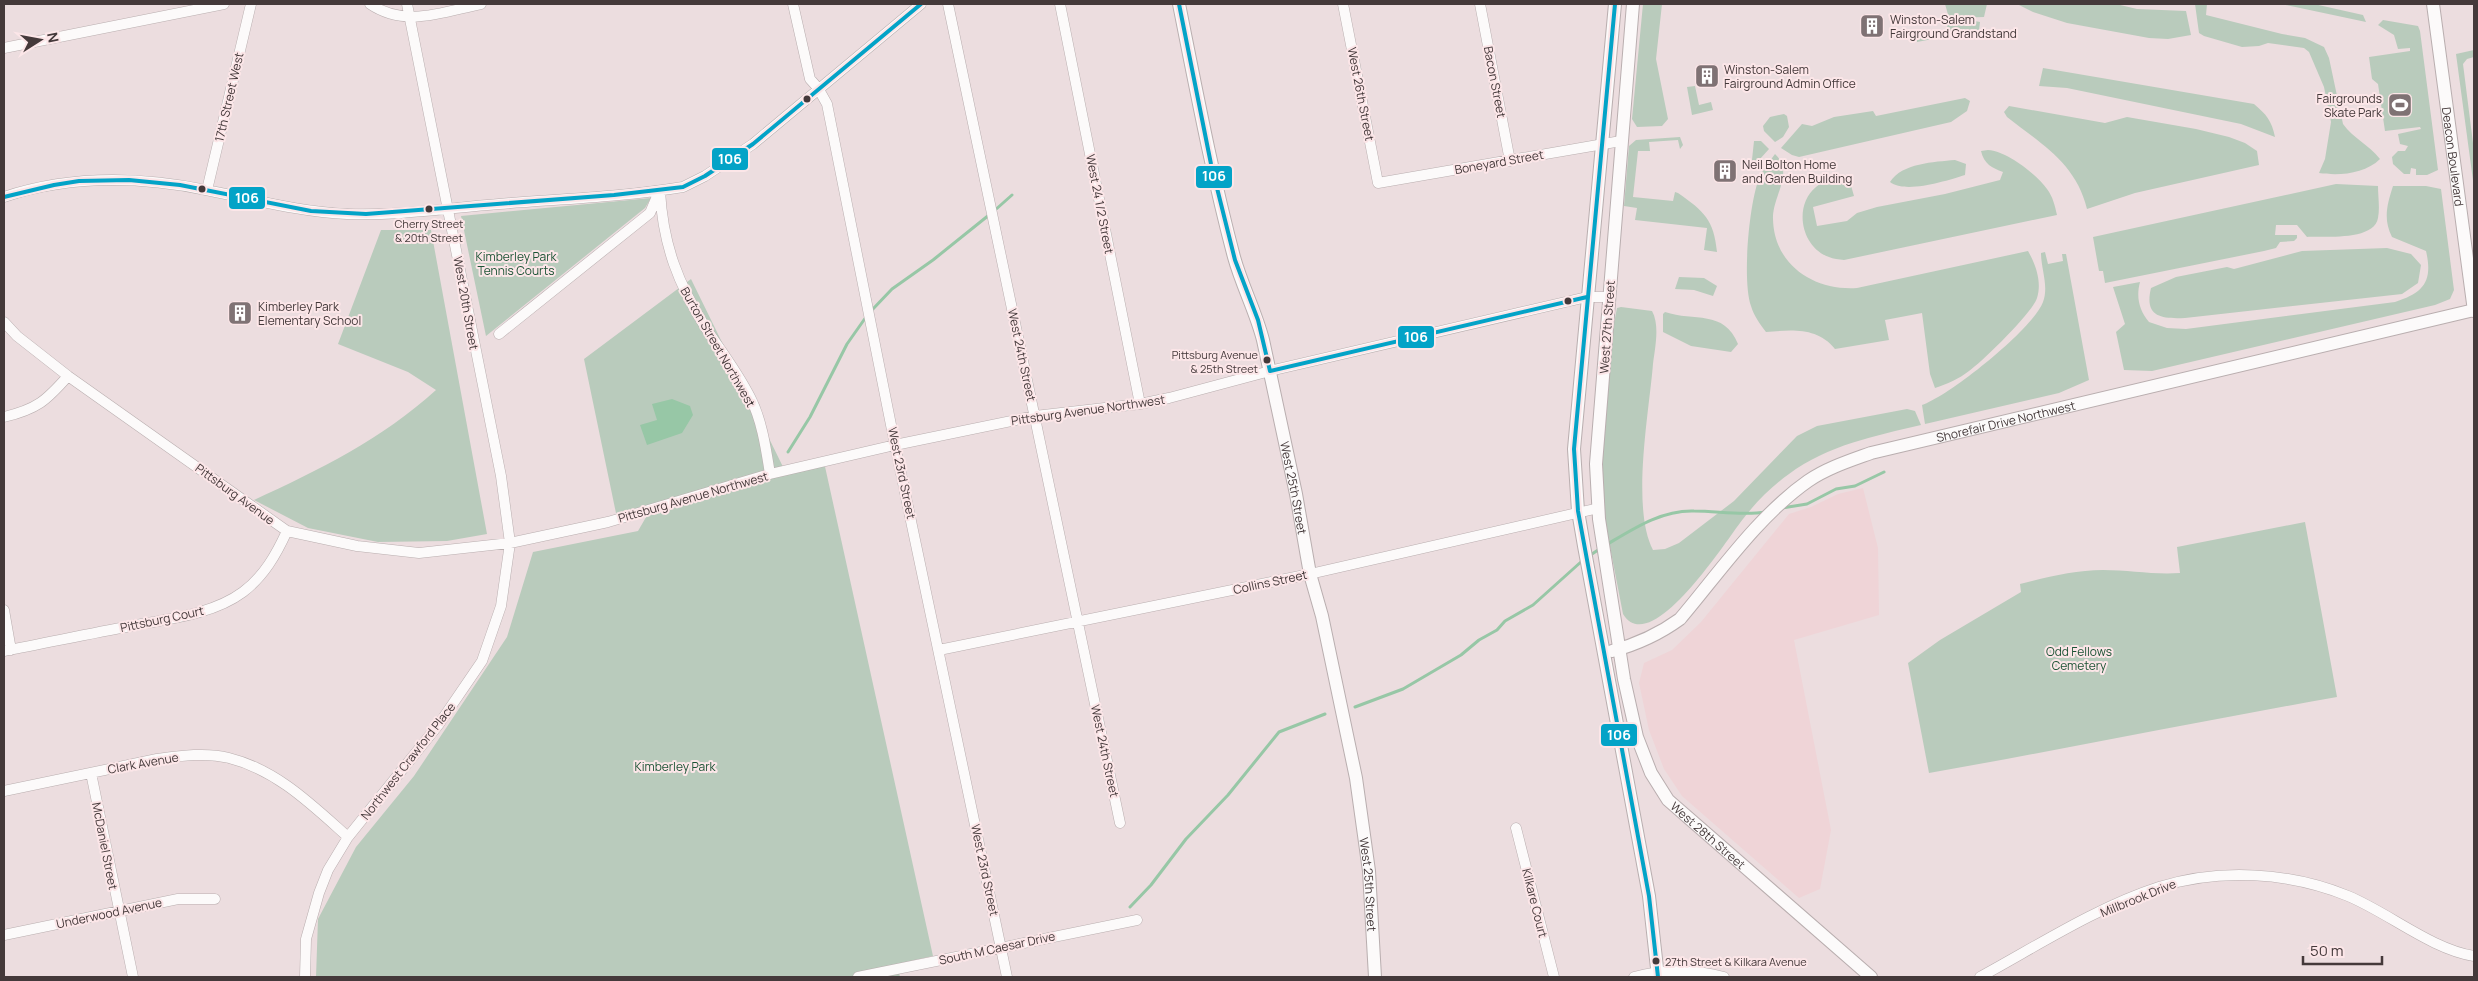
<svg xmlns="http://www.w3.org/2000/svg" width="2478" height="981" font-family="Manrope,sans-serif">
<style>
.built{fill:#efd4d7}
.green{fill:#b9cbbc}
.water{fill:#97c7a6}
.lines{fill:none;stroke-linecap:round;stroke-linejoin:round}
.stream{stroke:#97c7a6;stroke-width:3}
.minor-casing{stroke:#b9aeaf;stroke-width:11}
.tertiary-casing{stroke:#b9aeaf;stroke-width:14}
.minor{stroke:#fcfafa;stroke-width:10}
.tertiary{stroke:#fcfafa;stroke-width:12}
.bus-1-casing{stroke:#fce6e8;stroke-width:8}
.bus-1{stroke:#03a3c7;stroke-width:4}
.bus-dot{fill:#44393a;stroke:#fce6e8;stroke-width:2}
.labels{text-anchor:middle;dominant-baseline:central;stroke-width:4;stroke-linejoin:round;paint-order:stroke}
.bus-label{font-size:11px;fill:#44393a;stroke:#fce6e8}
.poi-label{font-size:12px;fill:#44393a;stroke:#fce6e8;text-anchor:start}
.street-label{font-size:12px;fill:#44393a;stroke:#fce6e8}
.park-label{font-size:12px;fill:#1b5334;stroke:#fce6e8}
.line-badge{stroke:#fce6e8;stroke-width:2}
.badge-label{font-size:14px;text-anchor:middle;font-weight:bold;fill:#fff}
</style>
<rect width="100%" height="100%" fill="#ecdddf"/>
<path class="built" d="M1863,488L1878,548L1879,615L1794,640L1831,830L1820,889L1799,898L1682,796L1664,769L1649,730L1639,683L1644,663L1672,650L1701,622L1789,514L1811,507L1838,494Z"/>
<path class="green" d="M1643,4H1662L1656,59L1668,119L1662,126L1637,127L1632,119Z
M1945,4H1987L1984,17L1949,18Z
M2017,4H2116L2137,9L2186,11L2191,35L2168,39L2149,38L2067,23L2033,12Z
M2195,4H2207L2206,15L2282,34L2305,38L2324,47L2329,58L2343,124C2353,138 2369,145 2380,159C2365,174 2339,176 2319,173L2325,159L2331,122L2324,87L2309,52L2304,48L2268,43L2259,46L2242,47L2204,36L2199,33Z
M2281,4H2314L2363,15L2366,22Z
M2383,20L2418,26L2420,31L2438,170L2427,175H2416V169L2411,168L2410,174H2404L2393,164L2392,157L2398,151H2405L2408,146L2400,144L2398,134L2421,129L2420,127L2385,131L2378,84L2372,79L2369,57L2410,51V48L2398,49L2394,35L2378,25Z
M1975,21L1980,22L1979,30L1917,42V39L1948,31L1947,25Z
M2474,50V57L2467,59L2463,64L2474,151V188L2456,54Z
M2043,68L2254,104C2266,114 2272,121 2275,137L2241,124L2067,88L2039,86Z
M1695,86L1699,105L1711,102L1713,110L1692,115L1687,87Z
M1965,98L1970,101L1967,111L1951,122L1799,157L1792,155L1781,148L1802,124L1812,126L1834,117L1873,111L1876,116Z
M2009,106L2105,123L2127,117L2196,129L2229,137L2245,143L2257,151L2259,165L2135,193L2087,209C2076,163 2041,144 2007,117L2004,112Z
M1784,114L1787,116L1789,127L1783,137L1775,142L1764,131L1763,126L1770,117Z
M1680,137L1683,145L1680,149L1678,140L1649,142L1650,151H1638L1633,197L1673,201L1675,192L1678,193C1704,211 1714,220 1717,252L1704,250L1707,228L1635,220L1637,208L1624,206L1629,146L1636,140Z
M1754,141H1761L1769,149L1751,169Z
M1988,150C2007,151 2036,174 2047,189C2053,197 2055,206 2057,215L1844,260C1839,259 1833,259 1829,257C1801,247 1793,206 1816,187C1825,179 1837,178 1848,175L1854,196L1813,207L1817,226L1847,221L1857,213L1877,207L1945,194L2000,180L2003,172C1992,168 1984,164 1981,151Z
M1775,154C1795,172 1772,197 1773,219C1774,265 1814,291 1857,288L2028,251C2036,265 2042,282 2037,298C2033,312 1983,361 1969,371C1959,379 1947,384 1935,388L1930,374L1922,313L1885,320L1889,340L1835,349C1817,327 1792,330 1766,332C1760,324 1754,316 1751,306C1742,281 1749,201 1760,176C1764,168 1770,161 1775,154Z
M1955,160L1966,164L1965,175C1946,181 1905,194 1890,182C1902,163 1934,162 1955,160Z
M2336,184L2378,186C2378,196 2380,208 2378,218C2374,241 2325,236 2307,237L2297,225H2276L2275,235H2297V238L2294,241L2280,242L2276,248L2264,251L2105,283L2103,271H2099L2093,237Z
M2393,186H2426L2441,189L2454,290L2450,299L2435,305L2152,371L2124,370L2116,332L2125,324L2113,287L2140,282C2136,297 2139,310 2149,322L2167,328L2186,329L2395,302C2424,293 2433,281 2426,251L2392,237C2383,219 2387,205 2393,186Z
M651,198L645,208L486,336L461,216Z
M381,230H431L487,534L447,541L378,542L308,528L254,500C319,470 382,439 436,390L408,372L338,344Z
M2387,248L2411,254L2421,265L2418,283L2402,294L2185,318C2161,319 2144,317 2151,288L2176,277L2227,267L2234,269L2302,251Z
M2045,252L2048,264L2063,261L2062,254H2066L2089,380L2059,393L1925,424L1922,405C1949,396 2033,329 2043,302C2049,286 2041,269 2041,253Z
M1679,277L1704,278L1717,286L1713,296L1694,290L1675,289Z
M691,279L785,471L824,462L933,956L897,964L900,977H316L318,919L356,847L414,776L507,637L533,552L638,531L649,512L617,518L584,359Z
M1621,307L1652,311C1660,325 1655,348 1653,364C1649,413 1631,508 1653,550L1665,549L1679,543L1734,501L1797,436L1817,426L1907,409L1915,411L1921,425C1875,436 1828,445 1789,474C1772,486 1756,502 1743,519C1727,539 1651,660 1623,614L1604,516L1602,468L1613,328L1617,308Z
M1665,312C1694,322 1724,309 1738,344L1731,352L1691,346L1663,332V314Z
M2305,522L2337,697C2201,721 2065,749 1929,773L1908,663L1940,640L2021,592L2020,584C2048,577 2075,570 2103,570C2129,570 2154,575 2180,573L2177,547Z"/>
<path class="water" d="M672,399L690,406L693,415L682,433L647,445L640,425L657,420L652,404Z"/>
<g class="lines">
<path class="stream" d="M994,211L1012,195
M872,310L892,289L933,260L989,215
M788,452L810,417L847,344L866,317
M1782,508L1807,504L1836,489L1855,486L1884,472
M1606,545C1633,529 1661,510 1694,511C1718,511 1742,516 1766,512
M1589,556L1601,548
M1355,707L1403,689L1461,655L1479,640L1497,630L1505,621L1533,605L1582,561
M1130,907L1151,885L1186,839L1228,795L1279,732L1325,714"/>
<defs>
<path id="minor" d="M370,4C405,28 443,12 481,4
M793,4L810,79L818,88L827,104L895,445L1007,977
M948,4L1120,823
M1060,4L1140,404
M1343,4L1378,183L1621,141
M1480,4L1510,161
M4,48L224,4
M207,190L251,4
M660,191C663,245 678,284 707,330C722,352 738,373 750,397C762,420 766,449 770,474
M4,197C70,175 137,176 206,190C253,199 299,212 347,214C398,216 448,208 499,204C560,199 622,197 683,187L705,176L753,144L921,4
M4,322L17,336L68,376L287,531L357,546L419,553L510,543L608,522L770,474L895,445L1035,416L1140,404L1169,398L1270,371L1587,297H1610
M499,334L650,213L658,194
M4,417C37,409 46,401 68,376
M4,610L11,650
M939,650L1310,574L1599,508
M4,651C46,643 88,634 131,626C167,619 212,615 243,592C264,576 276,555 287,531
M91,773L133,977
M4,791L157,759C179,756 206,752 229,758C277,770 312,805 348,837
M1516,828L1554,977
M4,935L178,899H215
M305,977L306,939L319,893L328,870L348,837L439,724L482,661L501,606L510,543L501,476L407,4
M858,977L1137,920
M1634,977C1664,969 1693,969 1724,977
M1980,977C2037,946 2097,907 2159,887C2220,868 2289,872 2348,896C2389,913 2431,949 2474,956"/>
<g id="tertiary">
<path id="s1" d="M1179,4C1196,89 1212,174 1234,257C1242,286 1256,312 1263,340L1296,494L1310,574L1322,616L1356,778L1369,871L1375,977"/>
<path d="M1615,4L1574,449L1578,511L1584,546L1649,896L1658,977"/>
<path id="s2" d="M1633,4L1596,464L1599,519L1624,679L1637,737L1651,773L1668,800L1871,977"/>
<path id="s3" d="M2433,4L2474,311"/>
<path id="s4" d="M1612,651C1638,644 1658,635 1680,619C1719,573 1758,516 1808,481C1827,468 1849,461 1871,453L2474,310"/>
</g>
</defs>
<use href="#minor" class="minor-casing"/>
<use href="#tertiary" class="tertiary-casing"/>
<use href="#minor" class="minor"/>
<use href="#tertiary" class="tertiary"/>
<defs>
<path id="bus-1" d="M1179,4L1211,164L1235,260L1258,320L1270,371L1587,297
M1615,4L1574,449L1578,511L1649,896L1658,977
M4,197L54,185L79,181L129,180L180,185L311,211L366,214L614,195L683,187L705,176L753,144L921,4"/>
</defs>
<use href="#bus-1" class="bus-1-casing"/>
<use href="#bus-1" class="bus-1"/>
</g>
<defs>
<symbol id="building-square" viewBox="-11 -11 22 22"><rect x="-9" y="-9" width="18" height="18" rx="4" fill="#7f7274" stroke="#fce6e8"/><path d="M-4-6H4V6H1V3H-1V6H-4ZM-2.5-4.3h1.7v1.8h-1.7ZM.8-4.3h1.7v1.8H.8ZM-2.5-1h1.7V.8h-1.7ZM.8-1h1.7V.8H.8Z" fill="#fff"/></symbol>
<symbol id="stadium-square" viewBox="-11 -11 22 22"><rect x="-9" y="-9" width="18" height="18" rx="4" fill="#7f7274" stroke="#fce6e8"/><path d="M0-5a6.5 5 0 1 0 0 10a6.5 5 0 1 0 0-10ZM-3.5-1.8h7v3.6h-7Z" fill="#fff"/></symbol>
</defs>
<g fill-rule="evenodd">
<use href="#building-square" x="1858" y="12" width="28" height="28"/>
<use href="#building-square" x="1693" y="62" width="28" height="28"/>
<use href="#stadium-square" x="2386" y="91" width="28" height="28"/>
<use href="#building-square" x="1711" y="157" width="28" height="28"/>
<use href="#building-square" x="226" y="299" width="28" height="28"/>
</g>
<g class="bus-dot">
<circle cx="807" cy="99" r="4.5"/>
<circle cx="202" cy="189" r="4.5"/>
<circle cx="429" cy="209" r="4.5"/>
<circle cx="1568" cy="301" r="4.5"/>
<circle cx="1267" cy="360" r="4.5"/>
<circle cx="1656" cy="961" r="4.5"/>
</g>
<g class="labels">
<g class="bus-label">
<text x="429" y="223">Cherry Street<tspan x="429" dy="14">&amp; 20th Street</tspan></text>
<text x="1258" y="354" text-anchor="end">Pittsburg Avenue<tspan x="1258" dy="14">&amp; 25th Street</tspan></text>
<text x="1665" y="961" text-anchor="start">27th Street &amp; Kilkara Avenue</text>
</g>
<g class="poi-label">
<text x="1890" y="19">Winston-Salem<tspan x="1890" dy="14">Fairground Grandstand</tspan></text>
<text x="1724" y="69">Winston-Salem<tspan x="1724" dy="14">Fairground Admin Office</tspan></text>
<text x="2382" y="98" text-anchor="end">Fairgrounds<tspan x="2382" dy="14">Skate Park</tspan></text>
<text x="1742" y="164">Neil Bolton Home<tspan x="1742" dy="14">and Garden Building</tspan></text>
<text x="258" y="306">Kimberley Park<tspan x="258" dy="14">Elementary School</tspan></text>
</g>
<g class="street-label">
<text transform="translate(1495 82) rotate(79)">Bacon Street</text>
<text transform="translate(1361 94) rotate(79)">West 26th Street</text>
<text transform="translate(229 97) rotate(-77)">17th Street West</text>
<text stroke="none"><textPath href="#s3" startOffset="154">Deacon Boulevard</textPath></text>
<text transform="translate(1499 162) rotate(-10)">Boneyard Street</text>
<text transform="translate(1100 204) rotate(79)">West 24 1/2 Street</text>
<text transform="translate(466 303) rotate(80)">West 20th Street</text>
<text transform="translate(1607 327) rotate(-86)">West 27th Street</text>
<text transform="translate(718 347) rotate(60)">Burton Street Northwest</text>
<text transform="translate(1022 355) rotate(78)">West 24th Street</text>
<text transform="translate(1088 410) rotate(-8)">Pittsburg Avenue Northwest</text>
<text stroke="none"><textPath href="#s4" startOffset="472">Shorefair Drive Northwest</textPath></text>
<text transform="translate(902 473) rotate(78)">West 23rd Street</text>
<text stroke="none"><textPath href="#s1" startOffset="498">West 25th Street</textPath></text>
<text transform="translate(235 494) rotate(36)">Pittsburg Avenue</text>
<text transform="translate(693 497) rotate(-16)">Pittsburg Avenue Northwest</text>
<text transform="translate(1270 582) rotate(-12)">Collins Street</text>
<text transform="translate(162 619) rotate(-12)">Pittsburg Court</text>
<text transform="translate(1105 751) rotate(78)">West 24th Street</text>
<text transform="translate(408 761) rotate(-52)">Northwest Crawford Place</text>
<text transform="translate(143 763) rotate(-10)">Clark Avenue</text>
<text stroke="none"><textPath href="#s2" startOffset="862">West 28th Street</textPath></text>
<text transform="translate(105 846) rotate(79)">McDaniel Street</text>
<text transform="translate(985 870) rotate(78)">West 23rd Street</text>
<text stroke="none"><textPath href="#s1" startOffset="902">West 25th Street</textPath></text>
<text transform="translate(2138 898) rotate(-22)">Millbrook Drive</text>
<text transform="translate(1535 903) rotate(76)">Kilkare Court</text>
<text transform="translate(109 913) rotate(-12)">Underwood Avenue</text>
<text transform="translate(997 948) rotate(-12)">South M Caesar Drive</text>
</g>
<g class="park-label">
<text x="516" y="256">Kimberley Park<tspan x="516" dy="14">Tennis Courts</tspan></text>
<text x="2079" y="651">Odd Fellows<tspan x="2079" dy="14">Cemetery</tspan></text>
<text x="675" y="766">Kimberley Park</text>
</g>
</g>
<g class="line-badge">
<rect x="711" y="147" width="38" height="24" rx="5" fill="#03a3c7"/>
<rect x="1195" y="165" width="38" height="24" rx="5" fill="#03a3c7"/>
<rect x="228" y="186" width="38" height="24" rx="5" fill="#03a3c7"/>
<rect x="1397" y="325" width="38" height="24" rx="5" fill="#03a3c7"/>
<rect x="1600" y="723" width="38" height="24" rx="5" fill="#03a3c7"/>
</g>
<g class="badge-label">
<text x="730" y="164">106</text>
<text x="1214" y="181">106</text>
<text x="247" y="203">106</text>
<text x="1416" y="342">106</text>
<text x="1619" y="740">106</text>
</g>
<rect width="2478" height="981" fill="none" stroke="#44393a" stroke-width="10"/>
<g transform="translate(40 40) rotate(79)" stroke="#fce6e8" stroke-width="4" paint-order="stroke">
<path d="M0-4L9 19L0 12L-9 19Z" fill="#44393a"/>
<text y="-8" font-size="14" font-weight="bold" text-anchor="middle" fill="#44393a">N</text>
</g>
<path d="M2303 956v8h79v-8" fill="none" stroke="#44393a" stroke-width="2.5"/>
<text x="2310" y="956" font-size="15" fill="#44393a" stroke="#fce6e8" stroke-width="4" paint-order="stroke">50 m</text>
</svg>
